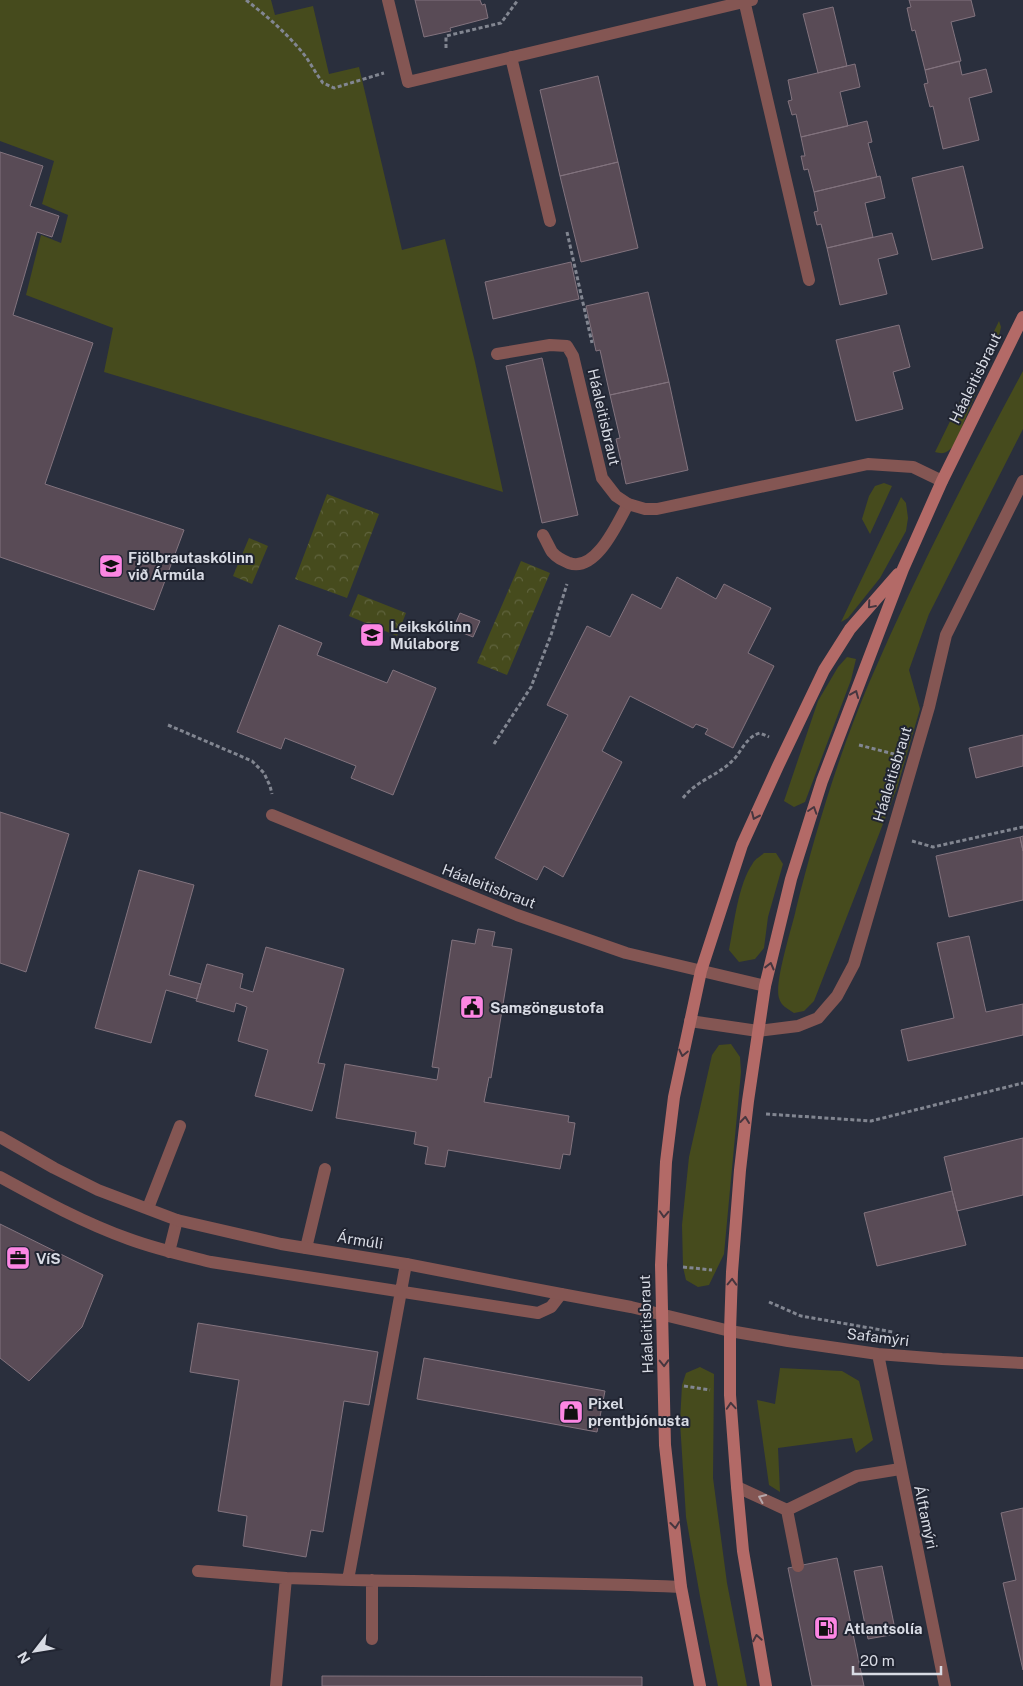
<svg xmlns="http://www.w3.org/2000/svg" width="1023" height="1686" font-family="'Public Sans',sans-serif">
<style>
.grass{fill:#464b1d}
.forest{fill:url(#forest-crowns)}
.building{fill:#594b56;stroke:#82737e}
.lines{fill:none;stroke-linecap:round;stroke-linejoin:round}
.path{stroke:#828691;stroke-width:3;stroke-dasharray:4 2.5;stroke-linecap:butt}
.lane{stroke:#845653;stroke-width:12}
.street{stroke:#845653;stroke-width:12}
.secondary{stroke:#b36a67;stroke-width:12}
.oneway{stroke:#46363f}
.oneway2{stroke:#b6a6aa}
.labels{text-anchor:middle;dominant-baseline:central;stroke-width:4;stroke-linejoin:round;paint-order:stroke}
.street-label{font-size:15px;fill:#d8dbe4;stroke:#212532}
.poi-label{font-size:15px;font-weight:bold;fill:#d8dbe4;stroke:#212532;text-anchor:start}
</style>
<defs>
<pattern id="forest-crowns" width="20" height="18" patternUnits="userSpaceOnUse" patternTransform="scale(1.25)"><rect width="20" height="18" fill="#464b1d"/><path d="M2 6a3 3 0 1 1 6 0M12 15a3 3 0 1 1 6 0" fill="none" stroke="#60643e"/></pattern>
</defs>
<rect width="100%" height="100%" fill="#2a2f3d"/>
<path class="grass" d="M0,0H271L275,15L313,6L329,74L359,67L402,250L445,239L475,362L503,492L104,372L113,328L26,295L41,235L61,243L68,215L42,204L54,161L0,141Z
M999,321L1001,327L999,336L955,444C948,452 945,455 935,452Z
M1023,371V429L929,614L909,670L920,709L897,788L814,1001L804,1011L794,1013C788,1009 781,1006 779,998C774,982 792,928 796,909C815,833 838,756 869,683C915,576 968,473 1023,371Z
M884,483L892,486L870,534L862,519L869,496L875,486Z
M901,497L906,503L908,518L906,531L880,578L848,618L841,622Z
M847,657L856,659L851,680L805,802L794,807L784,801L818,701L838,667Z
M764,853H776L783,864L768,917L764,948L755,959L739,962L729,950C734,925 738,884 753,863C755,859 761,856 764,853Z
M731,1044L740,1057L741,1072L724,1254L709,1285L698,1287L686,1280L683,1267L682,1225L689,1157L712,1055L719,1045Z
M700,1367L714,1374L713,1478L727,1583L747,1686H718L701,1602L686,1517L680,1422L682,1385L686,1373Z
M780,1368L842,1371L859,1381L873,1440L856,1453L852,1438L778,1448L780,1492L769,1485L757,1400L775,1404Z"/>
<path class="forest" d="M327,494L379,514L347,598L295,579Z
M249,538L268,546L252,584L233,576Z
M521,561L550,573L507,675L477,663Z
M358,594L406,613L397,636L349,616Z"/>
<path class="building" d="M415,0H480L482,5L485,4L488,18L450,28L451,31L424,37Z
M909,0H971L975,16L951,22L961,61L925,70L915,30L912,31L907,8L911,7Z
M833,7L847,66L818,73L803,14Z
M959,61L962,75L986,69L992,92L969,98L979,140L943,149L933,106L930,107L924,84L928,83L925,70Z
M855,64L860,87L840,92L848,126L801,137L796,114L792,115L788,101L792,100L788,80Z
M598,76L618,162L560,176L540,90Z
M867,121L872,142L868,143L877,177L814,192L808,169L804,170L801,156H805L801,137Z
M0,152L43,166L30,206L59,216L52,237L37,232L13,315L93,343L45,484L184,530L154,610L0,557Z
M618,162L638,248L581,262L560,176Z
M963,166L983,248L932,260L912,178Z
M880,176L885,198L865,203L873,237L827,248L821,224L817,225L814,212L818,211L814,192Z
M892,233L898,254L878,259L887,294L840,305L827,248Z
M571,262L579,299L493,319L485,282Z
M648,292L669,382L610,395L600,350L596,351L586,306Z
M899,325L910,367L893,372L903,409L856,421L836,340Z
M542,358L578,515L542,523L506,366Z
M669,382L688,470L626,484L616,439L620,438L610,395Z
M677,577L716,599L724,584L771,608L748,653L774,666L733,748L705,734L708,729L696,724L693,728L630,696L602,751L622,762L563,877L544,866L537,880L495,858L568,715L547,705L587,626L610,637L632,594L661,609Z
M460,613L480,621L473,637L453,629Z
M279,625L322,643L317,655L387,683L393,670L436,688L393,795L351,778L356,766L285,738L281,749L237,732Z
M1023,735V766L976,778L969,748Z
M0,812L69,834L26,972L0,963Z
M1023,836V851L1020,837Z
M1020,837L1023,851V900L949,917L936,856Z
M139,870L194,885L169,975L201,984L197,999L166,990L151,1043L95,1028Z
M478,929L495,932L492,946L512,949L491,1078L489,1077L484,1102L569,1116L568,1122L575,1123L570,1155L563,1154L560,1169L448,1150L445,1167L425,1164L428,1147L414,1144L416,1132L336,1118L345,1064L437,1080L439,1068L432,1067L452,940L475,944Z
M969,936L986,1012L1023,1004V1035L908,1061L901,1030L954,1018L937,943Z
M266,947L344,969L318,1063L325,1064L312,1111L255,1096L268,1050L238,1041L247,1007L236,1003L234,1012L196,1001L207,964L243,974L240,988L253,992Z
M1023,1138V1195L957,1211L944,1157Z
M952,1191L966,1245L877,1266L864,1213Z
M0,1224L103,1275L82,1327L29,1381L0,1358Z
M198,1323L378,1352L369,1405L344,1401L323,1532L311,1530L306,1557L243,1546L247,1516L218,1511L239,1380L190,1372Z
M424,1358L605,1391L597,1432L417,1399Z
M1023,1508V1670L1003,1583L1016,1580L1001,1513Z
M837,1558L864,1686H812L788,1568Z
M882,1566L896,1634L868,1639L854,1571Z
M322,1676L642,1677V1686H322Z"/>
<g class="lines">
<path class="path" d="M246,0C268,17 289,35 306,57C312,66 317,75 323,83L334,88L384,73
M446,48V36L501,23L518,0
M567,232L592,343
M168,725L252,761L264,773L270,786L272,794
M494,744L531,687L551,635L567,584
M859,745L894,754
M683,798C695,782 716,776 730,763C741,754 745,737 760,733L769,737
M912,841L933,847L1023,827
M766,1114L871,1121L1023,1083
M683,1267L712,1270
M769,1302L801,1316L893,1332
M684,1386L710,1390"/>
<path class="lane" d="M543,535C546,540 549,547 552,552C557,558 562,560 569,563C596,573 618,522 628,504
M690,1021L758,1031L798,1026L818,1018L837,996L854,964L929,707L946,635L1023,481
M0,1177C42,1200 84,1223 129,1239C156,1249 183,1255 211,1262L538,1313L551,1307L561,1294
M148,1208L180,1126
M306,1248L325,1169
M169,1252L177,1220
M737,1487L787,1510
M787,1510L857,1476L900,1469
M787,1510L798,1566
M198,1571L286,1578
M348,1580L406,1264
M372,1580V1639
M276,1686L286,1578C417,1583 549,1581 681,1587"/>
<path class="street" d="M388,0L408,82L752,0
M744,0L809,280
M511,57L550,221
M497,354L550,345L567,346L573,356L602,478L616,496L628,504L645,509H657L868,464L913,467L942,481
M272,815L517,915L626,953L765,986
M0,1137L54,1168L98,1190L177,1220L281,1244L406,1264L561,1294L631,1307L730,1331L788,1341L878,1354L942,1359L1023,1363
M878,1354L945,1686"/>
<path class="secondary" d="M700,1686L681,1587L665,1445L661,1265L666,1162L674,1097L701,971L742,845L778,766L824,670L850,629L898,574
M766,1686L743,1551L737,1487L730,1395V1331L732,1272L740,1170L748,1101L765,986L791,879L822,781L903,569L942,481L1023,317"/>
</g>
<defs><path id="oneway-chevron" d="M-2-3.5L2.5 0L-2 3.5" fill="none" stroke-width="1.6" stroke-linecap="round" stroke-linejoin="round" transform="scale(1.25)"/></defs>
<g class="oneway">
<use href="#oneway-chevron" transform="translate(871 605) rotate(131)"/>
<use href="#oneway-chevron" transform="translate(855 694) rotate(-68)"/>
<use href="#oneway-chevron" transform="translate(813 810) rotate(-72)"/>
<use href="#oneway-chevron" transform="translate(755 816) rotate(114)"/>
<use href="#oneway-chevron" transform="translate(770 966) rotate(-76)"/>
<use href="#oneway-chevron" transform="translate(683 1053) rotate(102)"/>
<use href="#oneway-chevron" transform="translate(745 1120) rotate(-84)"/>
<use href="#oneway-chevron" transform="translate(664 1214) rotate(93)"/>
<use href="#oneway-chevron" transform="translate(732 1282) rotate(-88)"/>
<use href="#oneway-chevron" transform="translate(664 1363) rotate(88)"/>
<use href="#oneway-chevron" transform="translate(731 1406) rotate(-94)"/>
<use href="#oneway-chevron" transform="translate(675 1525) rotate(84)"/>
<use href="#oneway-chevron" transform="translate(757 1638) rotate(-100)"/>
</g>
<use class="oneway2" href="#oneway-chevron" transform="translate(762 1498) rotate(-156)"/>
<defs>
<symbol id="university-square" viewBox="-11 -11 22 22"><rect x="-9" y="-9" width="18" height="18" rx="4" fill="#fc86e3" stroke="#212532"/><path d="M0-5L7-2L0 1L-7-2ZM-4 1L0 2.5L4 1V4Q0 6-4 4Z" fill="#111"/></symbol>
<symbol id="school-square" viewBox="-11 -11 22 22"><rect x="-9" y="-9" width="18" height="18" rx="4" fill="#fc86e3" stroke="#212532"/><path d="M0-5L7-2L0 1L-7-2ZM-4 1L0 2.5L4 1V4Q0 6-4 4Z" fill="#111"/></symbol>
<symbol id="civic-square" viewBox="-11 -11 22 22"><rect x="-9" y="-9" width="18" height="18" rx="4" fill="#fc86e3" stroke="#212532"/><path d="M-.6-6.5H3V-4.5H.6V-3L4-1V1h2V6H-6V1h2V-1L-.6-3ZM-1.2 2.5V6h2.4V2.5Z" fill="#111"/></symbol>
<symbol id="office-square" viewBox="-11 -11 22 22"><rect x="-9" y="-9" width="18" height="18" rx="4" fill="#fc86e3" stroke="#212532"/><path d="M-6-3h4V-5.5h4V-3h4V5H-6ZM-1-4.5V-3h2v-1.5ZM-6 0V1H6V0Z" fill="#111"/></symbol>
<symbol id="shop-square" viewBox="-11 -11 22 22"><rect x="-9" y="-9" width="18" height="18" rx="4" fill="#fc86e3" stroke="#212532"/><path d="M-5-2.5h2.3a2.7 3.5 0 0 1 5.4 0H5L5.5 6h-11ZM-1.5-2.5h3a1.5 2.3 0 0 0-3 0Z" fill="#111"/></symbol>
<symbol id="fuel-square" viewBox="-11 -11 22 22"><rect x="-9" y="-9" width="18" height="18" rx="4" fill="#fc86e3" stroke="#212532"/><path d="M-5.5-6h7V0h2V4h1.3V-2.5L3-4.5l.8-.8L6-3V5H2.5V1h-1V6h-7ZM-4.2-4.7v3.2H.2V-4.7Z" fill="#111"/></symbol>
</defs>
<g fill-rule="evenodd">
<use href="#university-square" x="97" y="552" width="28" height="28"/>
<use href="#school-square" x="358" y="621" width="28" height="28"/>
<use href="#civic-square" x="458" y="993" width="28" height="28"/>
<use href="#office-square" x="4" y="1244" width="28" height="28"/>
<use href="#shop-square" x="557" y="1398" width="28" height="28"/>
<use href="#fuel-square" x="812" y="1614" width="28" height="28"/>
</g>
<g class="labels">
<g class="street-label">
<text transform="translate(975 378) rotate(-64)">Háaleitisbraut</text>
<text transform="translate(604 417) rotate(77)">Háaleitisbraut</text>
<text transform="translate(892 774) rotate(-73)">Háaleitisbraut</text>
<text transform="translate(489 886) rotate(21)">Háaleitisbraut</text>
<text transform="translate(360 1240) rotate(9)">Ármúli</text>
<text transform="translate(646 1324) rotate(-92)">Háaleitisbraut</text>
<text transform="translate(878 1337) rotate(7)">Safamýri</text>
<text transform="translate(926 1517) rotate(78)">Álftamýri</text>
</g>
<g class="poi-label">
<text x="128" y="557">Fjölbrautaskólinn<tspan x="128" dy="17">við Ármúla</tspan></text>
<text x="390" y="626">Leikskólinn<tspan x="390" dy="17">Múlaborg</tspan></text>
<text x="490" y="1007">Samgöngustofa</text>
<text x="36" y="1258">VíS</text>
<text x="588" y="1403">Pixel<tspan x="588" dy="17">prentþjónusta</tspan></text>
<text x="844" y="1628">Atlantsolía</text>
</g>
</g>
<g transform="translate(35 1651) rotate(239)" stroke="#212532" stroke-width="4" paint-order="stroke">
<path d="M0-4L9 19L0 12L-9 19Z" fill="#d8dbe4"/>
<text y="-8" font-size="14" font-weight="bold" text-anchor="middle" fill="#d8dbe4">N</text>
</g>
<path d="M853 1666v8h88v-8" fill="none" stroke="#d8dbe4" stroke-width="2.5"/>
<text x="860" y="1666" font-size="15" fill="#d8dbe4" stroke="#212532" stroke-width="4" paint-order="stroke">20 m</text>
</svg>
